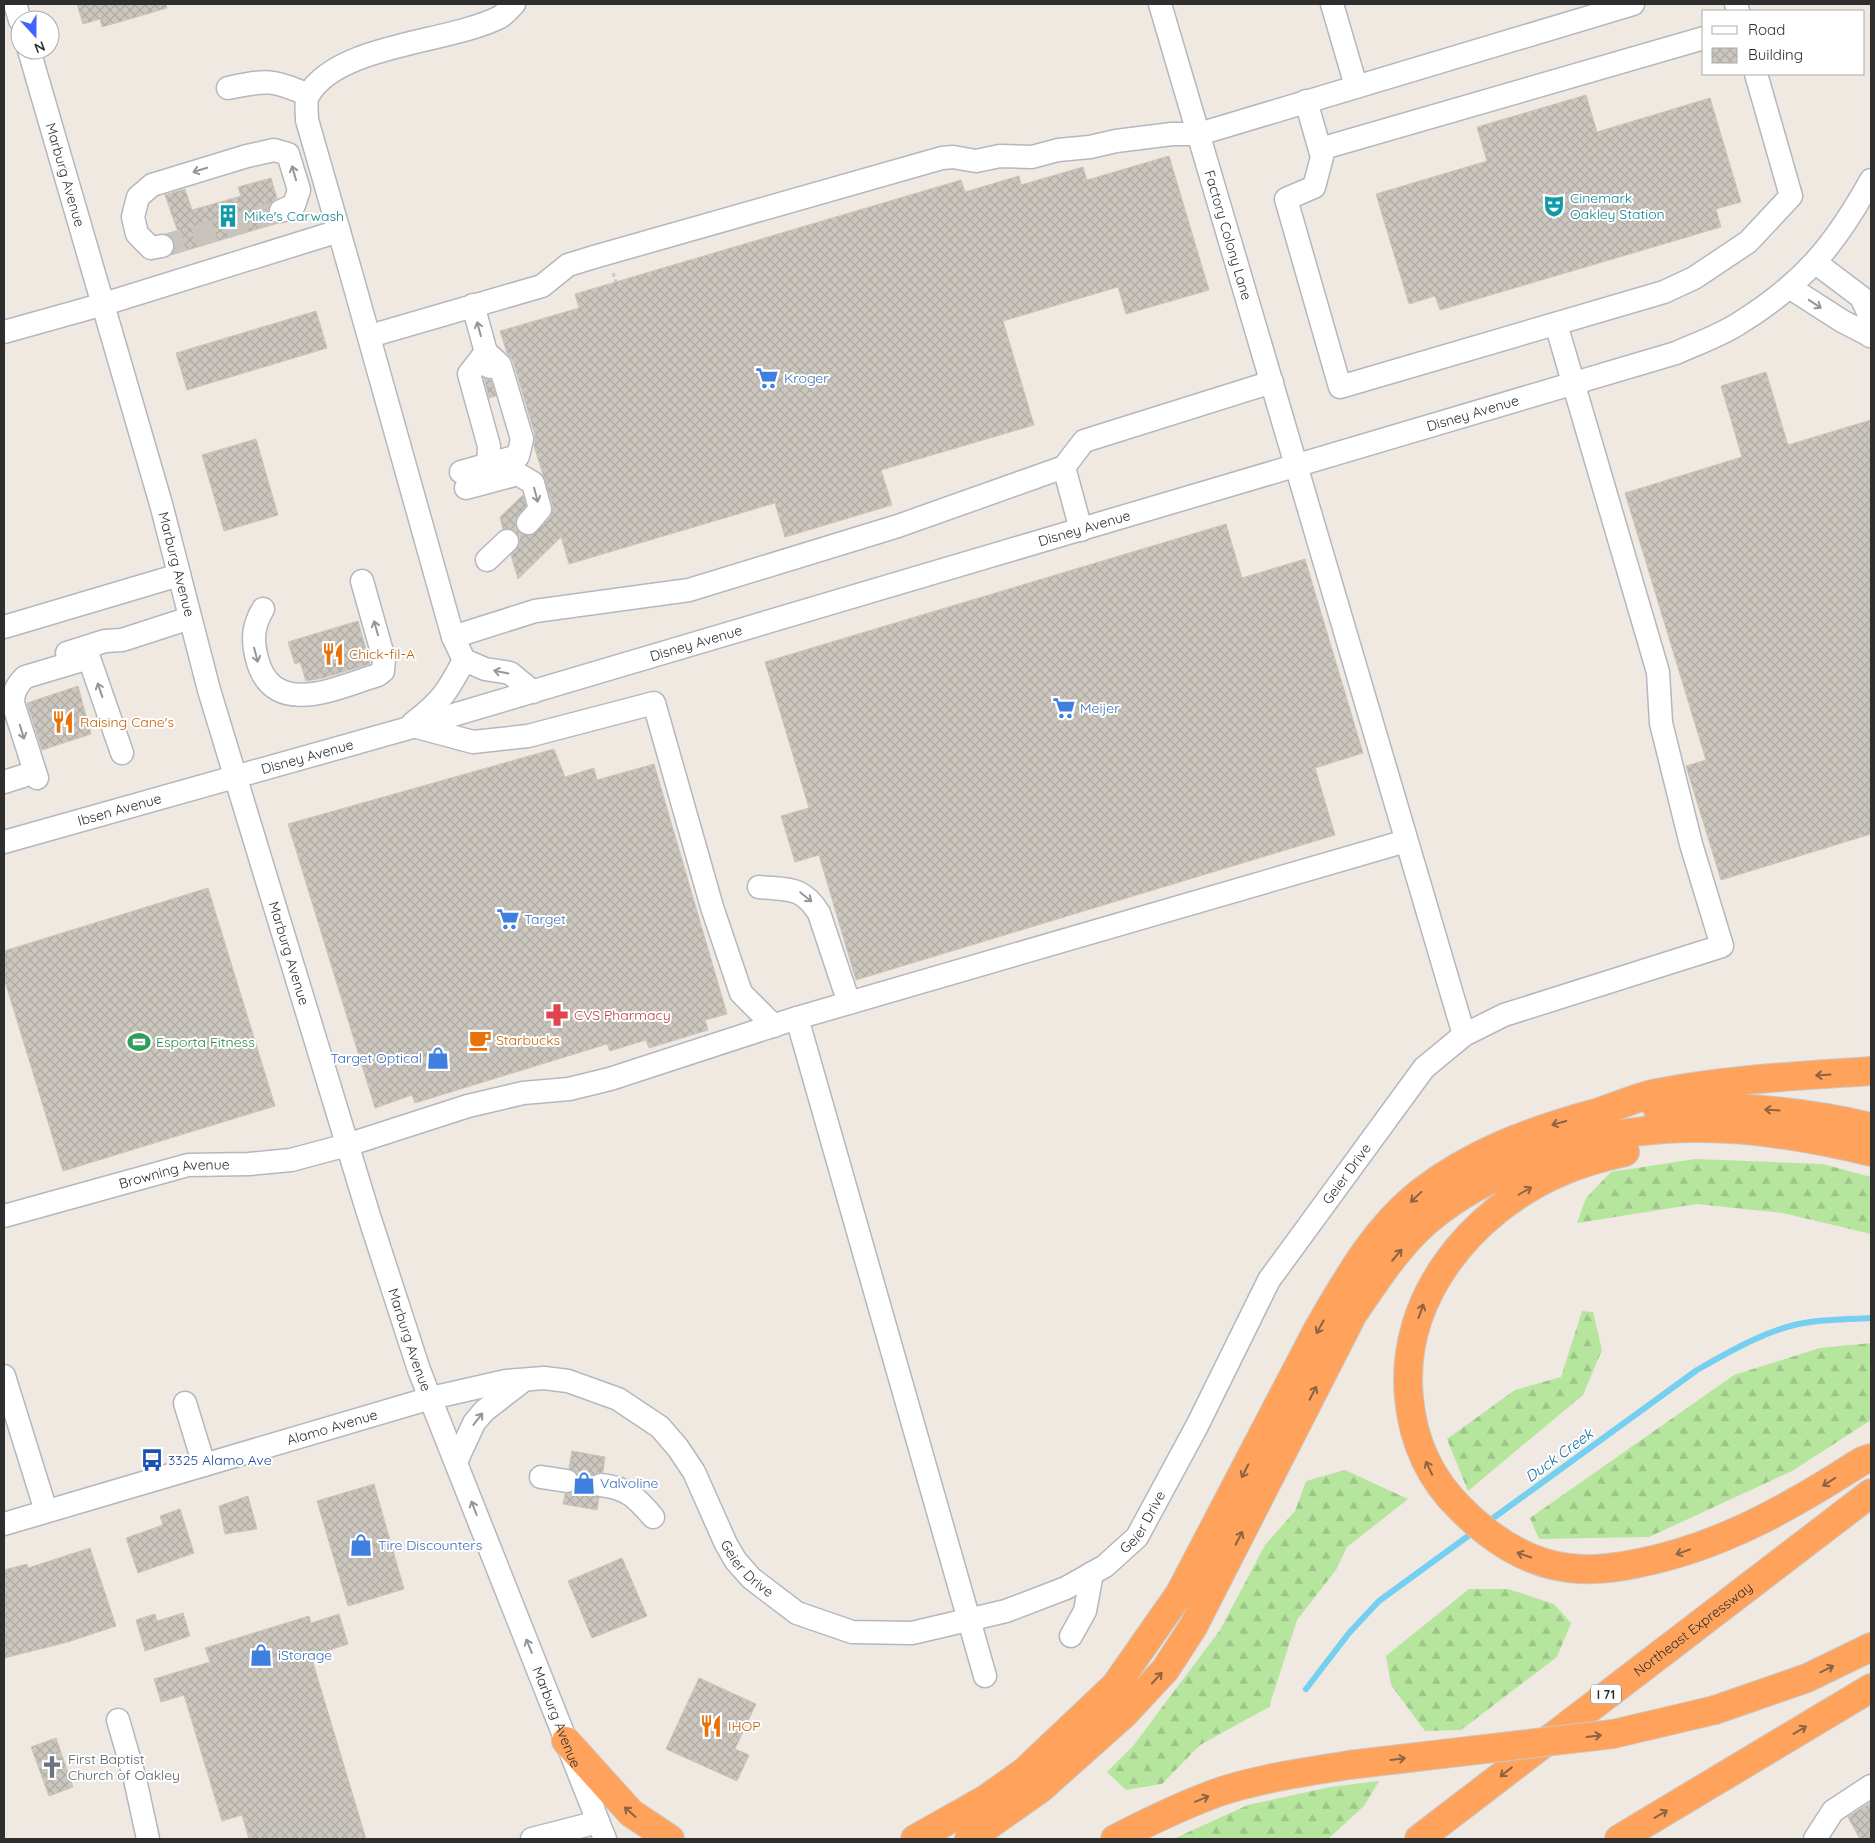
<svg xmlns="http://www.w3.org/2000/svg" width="1875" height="1843" font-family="Quicksand,sans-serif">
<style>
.forest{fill:url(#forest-firs)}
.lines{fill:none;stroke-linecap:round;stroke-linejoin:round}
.stream{stroke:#75cff0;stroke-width:6}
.building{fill:url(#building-cross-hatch);stroke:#cbc5ba}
.minor-tunnel{stroke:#c8c4bd;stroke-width:22;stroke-dasharray:22 11;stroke-linecap:butt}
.minor-casing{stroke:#b4b7c1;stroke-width:25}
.highway-casing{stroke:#c9c9c9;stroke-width:30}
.path{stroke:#c9c9c9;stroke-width:3;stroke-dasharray:4 2.5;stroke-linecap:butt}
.minor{stroke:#fff;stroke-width:22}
.highway{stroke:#ffa35c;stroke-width:28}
.highway-bridge-casing{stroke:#c9c9c9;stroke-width:30;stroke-linecap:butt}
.highway-bridge{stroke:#ffa35c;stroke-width:28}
.oneway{stroke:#969696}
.oneway2{stroke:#8c6343}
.labels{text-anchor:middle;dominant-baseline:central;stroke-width:4;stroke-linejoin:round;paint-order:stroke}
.shield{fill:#fff;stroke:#6d6d6d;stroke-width:1}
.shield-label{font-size:12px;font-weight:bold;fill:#2e2e2e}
.street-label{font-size:14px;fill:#2e2e2e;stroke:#fff}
.culture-label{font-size:14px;fill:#0d838f;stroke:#fff;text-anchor:start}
.shop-label{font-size:14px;fill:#366cbe;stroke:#fff;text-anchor:start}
.food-label{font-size:14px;fill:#c56008;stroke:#fff;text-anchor:start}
.health-label{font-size:14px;fill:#be3a42;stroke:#fff;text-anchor:start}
.leisure-label{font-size:14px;fill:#27864d;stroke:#fff;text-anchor:start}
.transit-label{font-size:14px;fill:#164399;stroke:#fff;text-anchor:start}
.worship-label{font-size:14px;fill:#5b616d;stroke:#fff;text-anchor:start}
.water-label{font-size:15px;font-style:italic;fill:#0d6fa3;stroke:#fff}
</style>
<defs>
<pattern id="forest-firs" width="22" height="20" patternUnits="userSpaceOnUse" patternTransform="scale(1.25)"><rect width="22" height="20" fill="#b6e59e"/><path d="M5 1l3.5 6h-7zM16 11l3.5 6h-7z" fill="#9dc588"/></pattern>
<pattern id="building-cross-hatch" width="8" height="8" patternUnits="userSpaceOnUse" patternTransform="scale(1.25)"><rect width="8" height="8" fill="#cbc7bf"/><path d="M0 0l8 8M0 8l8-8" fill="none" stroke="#afaba4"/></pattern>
</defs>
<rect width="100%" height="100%" fill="#efe9e1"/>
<path class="forest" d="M1695,1159L1823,1164L1871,1177V1234L1783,1213L1697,1204L1577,1223L1586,1198L1611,1172Z
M1582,1311L1593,1312L1602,1350L1583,1395L1468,1491L1447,1439L1515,1390L1561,1377Z
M1871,1343V1420L1792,1471L1649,1537L1539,1539L1530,1518L1734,1375L1820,1348Z
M1345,1470L1408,1499L1347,1547L1336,1570L1297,1620L1269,1707L1200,1745L1162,1784L1126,1790L1107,1772L1133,1746L1220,1630L1265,1545L1295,1511L1306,1481Z
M1469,1589H1508L1554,1604L1571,1623L1557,1657L1461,1730L1425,1731L1391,1685L1386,1656Z
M1379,1781L1364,1806L1328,1839H1173L1248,1805L1330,1787Z"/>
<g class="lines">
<path class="stream" d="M1485,1524L1697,1370C1730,1351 1771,1327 1810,1322C1830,1319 1851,1319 1871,1318
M1306,1689L1349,1633L1379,1601L1475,1531"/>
</g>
<path class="building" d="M77,4H166L167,8L102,27L100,19L83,24Z
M1586,95L1597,132L1710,98L1741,202L1716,209L1721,227L1440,310L1435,296L1409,304L1376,194L1487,161L1477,127Z
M1169,156L1209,290L1126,314L1118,287L1003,321L1034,425L881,470L892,505L785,537L775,503L569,564L561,537L518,579L511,555L519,545L520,537L511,529H503L500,517L523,495L526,506L515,520L516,527L520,533L532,535L550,518L553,506L534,446L535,435L513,361L507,353L500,331L579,308L575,294L961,180L965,192L1019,176L1021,185L1083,167L1087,180Z
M271,178L277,198L271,203L268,210L269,217L278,223L171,255L175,244L168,235L178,232L165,195L185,189L192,210L241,196L238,187Z
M316,311L327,348L187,390L176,353Z
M1766,372L1788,445L1871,420V834L1721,880L1686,766L1706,760L1625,493L1742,457L1721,386Z
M484,378L491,380L496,396L489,398Z
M256,439L278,515L224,531L202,455Z
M1226,524L1242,578L1305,559L1363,753L1315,768L1335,835L856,980L819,855L795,862L781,816L809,808L765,662Z
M358,621L370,664L323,678L306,681L300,662L295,664L288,642Z
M78,686L91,734L42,750L27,703Z
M554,749L565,777L594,768L597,780L654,764L727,1014L705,1020L708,1030L649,1048L646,1040L610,1051L607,1044L415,1103L412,1095L375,1108L288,824Z
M208,888L275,1106L63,1171L4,978V951Z
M572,1451L605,1457L603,1472L596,1473L588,1482L589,1490L599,1498L597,1510L563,1504L565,1494L572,1493L580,1483L579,1476L569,1468Z
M374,1484L404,1589L348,1606L317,1501Z
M248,1496L257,1529L225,1534L219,1506Z
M180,1509L194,1553L138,1573L126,1538L163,1525L160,1516Z
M90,1548L116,1626L68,1642L4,1658V1570L27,1564L28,1568Z
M622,1558L647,1616L592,1638L568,1581Z
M183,1613L190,1636L145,1651L136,1620L155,1614L157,1621Z
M339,1614L348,1644L311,1656L366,1839H249L242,1815L222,1821L184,1695L161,1702L154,1679L210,1662L205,1648L309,1616L311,1623Z
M699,1678L756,1704L735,1749L749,1755L737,1781L666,1749Z
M56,1738L73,1787L49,1796L31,1747Z
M1871,1802V1839H1860L1848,1817Z"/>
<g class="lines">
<path class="minor-tunnel" d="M162,246L281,211
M567,1481L601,1485"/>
<defs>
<g id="minor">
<path d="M15,4L20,20"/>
<path d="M514,4C510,8 505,14 500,17C449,43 339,44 309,94C305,100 307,113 307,120C357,292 405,465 453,637L464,660L485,669L510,673L533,692"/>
<path id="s1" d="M1160,4L1464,1035"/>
<path d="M1332,4L1356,86"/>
<path d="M1736,4L1738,11"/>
<path id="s2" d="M29,50L161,504L209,690L369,1216L419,1370L605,1839"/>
<path d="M228,88C266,80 273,79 308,95"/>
<path d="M1306,101L1322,157L1314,187L1286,199L1340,387L1664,292L1694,278L1748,242L1791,196L1756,74"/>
<path d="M1320,149L1704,38"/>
<path d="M162,246L151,248L137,234L133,217L138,197L152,185L247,156L274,150L288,154L299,190L294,205L281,211"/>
<path d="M1816,263L1861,297L1868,312L1870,336"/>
<path d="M1789,287L1842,321L1871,336"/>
<path d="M473,305L490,367"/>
<path d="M4,332L104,304L339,231"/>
<path d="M370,336L542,286L568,265L594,257L942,158L953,157L976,161L1000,156L1032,157L1058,150L1090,147L1116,141L1172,134H1199L1633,4"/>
<path d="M486,352L469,374L489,446L488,464"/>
<path d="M1064,467L1081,530"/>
<path d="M461,472L518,456L522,439L500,365L486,352"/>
<path d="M466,488L518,474L533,483L540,509L528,523"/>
<path d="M487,560L507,541"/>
<path d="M263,609C253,626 252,639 257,659C273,720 338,687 378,675L383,671L384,659L362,581"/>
<path d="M4,627L179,575"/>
<path d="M453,637L535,611L689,590L898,526L1064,467L1084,441L1272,382"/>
<path d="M67,653L105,641L122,640L190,618"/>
<path d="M413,723C441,702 448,691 464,660"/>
<path d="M417,727L473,742L528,736L654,703L712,907L741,993L774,1026"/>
<path d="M37,778L13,703C13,692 17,685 25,677L89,658L122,753"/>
<path d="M4,782L23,776"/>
<path id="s3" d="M4,842L416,726L1676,353C1696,344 1719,336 1738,324C1803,284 1835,245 1871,180"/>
<path d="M759,887C789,890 802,886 819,913L849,1003"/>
<path d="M797,1018L985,1676"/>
<path id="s4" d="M4,1216L188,1165L249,1164L291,1160L347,1145L468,1106L523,1093L569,1089L610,1079L797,1018L1406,841"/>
<path d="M4,1376L46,1511"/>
<path d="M185,1403L204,1465"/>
<path d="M456,1462L474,1423L484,1411L524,1380"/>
<path d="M541,1477L567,1481"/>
<path d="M601,1485C627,1488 636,1497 653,1517"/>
<path id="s5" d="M4,1524L431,1398L506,1381L544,1378L568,1381L618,1399L660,1427L678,1448L694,1472L726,1544L736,1561L751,1578L797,1613L852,1632L912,1633L1006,1611L1066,1588L1105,1566L1137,1537L1197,1426L1269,1280L1424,1068L1464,1035L1504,1015L1722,946L1691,844L1661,723L1658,672L1556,324"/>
<path d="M1071,1636L1085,1611L1092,1573"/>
<path d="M118,1720L135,1779L148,1839"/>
<path d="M532,1839L598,1822"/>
<path d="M1815,1839L1833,1811L1871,1786"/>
</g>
<g id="highway">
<path d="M1657,1108C1730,1105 1801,1110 1871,1127"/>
<path d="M1625,1152C1602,1157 1580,1163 1558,1173C1471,1212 1399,1298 1409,1398C1413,1442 1429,1478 1461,1509C1491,1539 1526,1563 1569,1568C1592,1571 1616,1568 1639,1563C1721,1547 1792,1506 1862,1461L1871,1458"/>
<path d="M1715,1710L1807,1678L1871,1647"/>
<path d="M566,1741L631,1813L670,1839"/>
<path d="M915,1839L986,1799L1024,1772L1115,1686L1180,1593L1319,1327C1347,1279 1376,1227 1421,1192C1473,1152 1533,1130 1596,1113C1616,1107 1636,1097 1657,1093C1728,1079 1799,1076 1871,1071"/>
<path d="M969,1839L1040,1789L1124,1714L1165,1670L1193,1627L1353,1314C1377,1279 1402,1239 1437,1213C1466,1190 1499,1174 1534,1161C1549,1155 1564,1148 1579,1144C1674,1116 1777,1129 1871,1152"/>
<path d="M1115,1839C1148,1822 1183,1805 1219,1792C1261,1778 1306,1772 1349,1765"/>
<path id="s6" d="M1419,1839L1871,1493"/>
<path d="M1619,1839L1871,1688"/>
</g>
</defs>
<use href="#minor" class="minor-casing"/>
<use href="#highway" class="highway-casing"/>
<path class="path" d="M613,273L616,282"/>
<use href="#minor" class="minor"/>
<use href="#highway" class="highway"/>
<defs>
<path id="highway-bridge" d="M1349,1765L1613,1734L1715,1710"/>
</defs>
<use href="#highway-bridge" class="highway-bridge-casing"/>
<use href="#highway-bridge" class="highway-bridge"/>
</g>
<defs><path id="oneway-shaft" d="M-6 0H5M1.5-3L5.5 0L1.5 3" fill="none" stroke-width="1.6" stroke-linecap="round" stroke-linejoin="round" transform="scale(1.25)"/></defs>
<g class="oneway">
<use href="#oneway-shaft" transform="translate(200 170) rotate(163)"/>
<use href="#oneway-shaft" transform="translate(294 173) rotate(-106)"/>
<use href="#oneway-shaft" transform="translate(1815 304) rotate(33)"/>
<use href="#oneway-shaft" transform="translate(479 329) rotate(-105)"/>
<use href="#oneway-shaft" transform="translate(536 495) rotate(75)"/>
<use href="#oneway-shaft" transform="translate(376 628) rotate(-106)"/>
<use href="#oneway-shaft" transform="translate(256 655) rotate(75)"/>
<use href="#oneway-shaft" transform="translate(501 672) rotate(-169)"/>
<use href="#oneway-shaft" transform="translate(100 690) rotate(-109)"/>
<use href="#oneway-shaft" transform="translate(22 732) rotate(73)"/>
<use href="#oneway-shaft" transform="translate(806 897) rotate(39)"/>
<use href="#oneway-shaft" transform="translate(478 1419) rotate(-52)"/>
<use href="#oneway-shaft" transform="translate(474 1508) rotate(-111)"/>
<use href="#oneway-shaft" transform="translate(529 1646) rotate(-112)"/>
</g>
<g class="oneway2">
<use href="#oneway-shaft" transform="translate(1823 1075) rotate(176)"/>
<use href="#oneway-shaft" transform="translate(1772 1110) rotate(-176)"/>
<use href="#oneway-shaft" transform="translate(1559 1123) rotate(165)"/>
<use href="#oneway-shaft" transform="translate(1525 1191) rotate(-30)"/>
<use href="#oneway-shaft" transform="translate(1416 1197) rotate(137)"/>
<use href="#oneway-shaft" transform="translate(1397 1255) rotate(-50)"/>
<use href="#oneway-shaft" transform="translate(1421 1311) rotate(-70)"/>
<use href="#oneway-shaft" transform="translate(1320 1327) rotate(119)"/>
<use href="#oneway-shaft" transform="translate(1313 1393) rotate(-63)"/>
<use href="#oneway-shaft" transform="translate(1429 1468) rotate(-115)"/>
<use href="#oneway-shaft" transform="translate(1245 1471) rotate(117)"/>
<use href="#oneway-shaft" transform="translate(1829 1482) rotate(147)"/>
<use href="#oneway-shaft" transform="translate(1239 1538) rotate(-63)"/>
<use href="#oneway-shaft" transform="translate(1683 1552) rotate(160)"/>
<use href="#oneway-shaft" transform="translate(1524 1555) rotate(-161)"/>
<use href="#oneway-shaft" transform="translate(1827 1669) rotate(-26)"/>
<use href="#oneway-shaft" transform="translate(1157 1678) rotate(-47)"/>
<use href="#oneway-shaft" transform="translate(1800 1730) rotate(-31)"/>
<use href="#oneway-shaft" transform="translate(1594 1736) rotate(-7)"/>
<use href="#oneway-shaft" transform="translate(1398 1759) rotate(-7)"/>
<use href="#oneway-shaft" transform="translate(1506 1772) rotate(142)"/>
<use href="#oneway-shaft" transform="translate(1202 1799) rotate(-23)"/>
<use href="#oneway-shaft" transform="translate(630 1812) rotate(-138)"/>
<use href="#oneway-shaft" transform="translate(1661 1814) rotate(-31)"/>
</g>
<defs>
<symbol id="theatre-bare" viewBox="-9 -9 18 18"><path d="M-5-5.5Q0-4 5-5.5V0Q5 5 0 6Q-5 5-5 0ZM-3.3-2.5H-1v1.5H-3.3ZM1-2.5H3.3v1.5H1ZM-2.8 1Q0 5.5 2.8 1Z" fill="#0f9aa8" stroke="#fff" stroke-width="2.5" paint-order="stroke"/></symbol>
<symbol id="building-bare" viewBox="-9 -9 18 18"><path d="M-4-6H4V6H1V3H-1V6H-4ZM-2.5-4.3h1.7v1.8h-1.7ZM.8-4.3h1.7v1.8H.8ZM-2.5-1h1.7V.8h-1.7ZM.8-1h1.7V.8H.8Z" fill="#0f9aa8" stroke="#fff" stroke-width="2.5" paint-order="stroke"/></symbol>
<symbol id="supermarket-bare" viewBox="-9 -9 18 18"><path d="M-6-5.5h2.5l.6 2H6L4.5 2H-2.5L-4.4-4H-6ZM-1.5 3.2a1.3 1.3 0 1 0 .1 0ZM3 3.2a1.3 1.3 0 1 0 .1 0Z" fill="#3f7fe0" stroke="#fff" stroke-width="2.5" paint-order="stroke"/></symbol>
<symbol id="restaurant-bare" viewBox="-9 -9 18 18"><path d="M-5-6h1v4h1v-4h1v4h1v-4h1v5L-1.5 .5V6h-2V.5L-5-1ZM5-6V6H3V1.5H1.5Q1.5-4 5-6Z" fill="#e8710a" stroke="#fff" stroke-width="2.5" paint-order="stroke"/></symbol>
<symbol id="pharmacy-bare" viewBox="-9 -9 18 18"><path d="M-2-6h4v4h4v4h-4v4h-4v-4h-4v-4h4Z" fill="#e0444e" stroke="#fff" stroke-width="2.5" paint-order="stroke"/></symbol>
<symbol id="cafe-bare" viewBox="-9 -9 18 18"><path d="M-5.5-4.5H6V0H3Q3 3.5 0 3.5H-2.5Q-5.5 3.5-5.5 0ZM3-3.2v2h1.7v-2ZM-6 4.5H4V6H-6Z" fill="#e8710a" stroke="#fff" stroke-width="2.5" paint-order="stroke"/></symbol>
<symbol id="stadium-bare" viewBox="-9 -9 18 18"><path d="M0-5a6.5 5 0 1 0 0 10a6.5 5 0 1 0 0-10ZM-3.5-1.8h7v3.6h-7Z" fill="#2e9e5b" stroke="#fff" stroke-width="2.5" paint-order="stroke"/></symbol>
<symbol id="shop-bare" viewBox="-9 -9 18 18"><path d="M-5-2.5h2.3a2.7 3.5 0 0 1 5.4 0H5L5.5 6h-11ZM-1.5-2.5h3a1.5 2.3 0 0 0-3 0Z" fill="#3f7fe0" stroke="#fff" stroke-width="2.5" paint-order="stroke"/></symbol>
<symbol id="bus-bare" viewBox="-9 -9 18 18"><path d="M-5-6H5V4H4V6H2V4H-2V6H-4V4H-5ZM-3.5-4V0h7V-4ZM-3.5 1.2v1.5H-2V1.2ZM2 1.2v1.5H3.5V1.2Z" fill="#1a4fb4" stroke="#fff" stroke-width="2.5" paint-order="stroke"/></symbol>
<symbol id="church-bare" viewBox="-9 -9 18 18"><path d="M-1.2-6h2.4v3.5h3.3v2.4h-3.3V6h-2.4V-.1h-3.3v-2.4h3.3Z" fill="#6b7280" stroke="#fff" stroke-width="2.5" paint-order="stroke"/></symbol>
</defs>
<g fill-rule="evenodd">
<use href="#theatre-bare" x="1538" y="190" width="32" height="32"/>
<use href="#building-bare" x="212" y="200" width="32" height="32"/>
<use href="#supermarket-bare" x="751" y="362" width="32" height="32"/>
<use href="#restaurant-bare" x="317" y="638" width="32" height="32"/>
<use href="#supermarket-bare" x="1048" y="692" width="32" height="32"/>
<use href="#restaurant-bare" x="47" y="706" width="32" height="32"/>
<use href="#supermarket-bare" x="492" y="903" width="32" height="32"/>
<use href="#pharmacy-bare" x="541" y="999" width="32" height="32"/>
<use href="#cafe-bare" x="464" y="1024" width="32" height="32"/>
<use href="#stadium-bare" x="123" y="1026" width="32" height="32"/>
<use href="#shop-bare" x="422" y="1042" width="32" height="32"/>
<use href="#bus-bare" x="136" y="1444" width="32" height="32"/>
<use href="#shop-bare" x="568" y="1467" width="32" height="32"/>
<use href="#shop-bare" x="345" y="1529" width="32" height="32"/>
<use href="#shop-bare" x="245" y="1639" width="32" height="32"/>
<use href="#restaurant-bare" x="695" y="1710" width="32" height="32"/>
<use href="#church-bare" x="36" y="1751" width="32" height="32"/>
</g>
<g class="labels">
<rect class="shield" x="1591" y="1684.5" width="30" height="19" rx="4"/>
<g class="shield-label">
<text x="1606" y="1694">I 71</text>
</g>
<g class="street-label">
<text stroke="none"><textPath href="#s2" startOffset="130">Marburg Avenue</textPath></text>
<text stroke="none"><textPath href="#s1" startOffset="241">Factory Colony Lane</textPath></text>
<text stroke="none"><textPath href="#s3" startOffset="1530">Disney Avenue</textPath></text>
<text stroke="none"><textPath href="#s3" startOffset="1125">Disney Avenue</textPath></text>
<text stroke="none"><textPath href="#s2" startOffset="535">Marburg Avenue</textPath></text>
<text stroke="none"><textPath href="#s3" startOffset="720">Disney Avenue</textPath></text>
<text stroke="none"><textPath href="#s3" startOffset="315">Disney Avenue</textPath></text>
<text stroke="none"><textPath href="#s3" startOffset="120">Ibsen Avenue</textPath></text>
<text stroke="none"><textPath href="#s2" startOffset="940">Marburg Avenue</textPath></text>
<text stroke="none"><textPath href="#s5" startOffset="1711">Geier Drive</textPath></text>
<text stroke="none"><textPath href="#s4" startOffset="176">Browning Avenue</textPath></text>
<text stroke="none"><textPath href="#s2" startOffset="1345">Marburg Avenue</textPath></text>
<text stroke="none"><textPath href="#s5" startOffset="342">Alamo Avenue</textPath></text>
<text stroke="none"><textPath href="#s5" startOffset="1306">Geier Drive</textPath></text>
<text stroke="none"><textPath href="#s5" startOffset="856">Geier Drive</textPath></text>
<text stroke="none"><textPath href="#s6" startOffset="345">Northeast Expressway</textPath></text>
<text stroke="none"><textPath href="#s2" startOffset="1750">Marburg Avenue</textPath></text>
</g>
<g class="culture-label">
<text x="1570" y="198">Cinemark<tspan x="1570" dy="16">Oakley Station</tspan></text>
<text x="244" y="216">Mike's Carwash</text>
</g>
<g class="shop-label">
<text x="784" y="378">Kroger</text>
<text x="1080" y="708">Meijer</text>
<text x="524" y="919">Target</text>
<text x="422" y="1058" text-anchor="end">Target Optical</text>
<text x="600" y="1483">Valvoline</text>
<text x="378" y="1545">Tire Discounters</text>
<text x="278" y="1655">iStorage</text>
</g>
<g class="food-label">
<text x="349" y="654">Chick-fil-A</text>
<text x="80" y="722">Raising Cane's</text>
<text x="496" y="1040">Starbucks</text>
<text x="728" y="1726">IHOP</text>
</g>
<g class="health-label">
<text x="574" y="1015">CVS Pharmacy</text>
</g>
<g class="leisure-label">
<text x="156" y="1042">Esporta Fitness</text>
</g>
<g class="transit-label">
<text x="168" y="1460">3325 Alamo Ave</text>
</g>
<g class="worship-label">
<text x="68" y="1759">First Baptist<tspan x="68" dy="16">Church of Oakley</tspan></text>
</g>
<g class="water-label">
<text transform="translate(1559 1455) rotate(-36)">Duck Creek</text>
</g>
</g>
<rect width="1875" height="1843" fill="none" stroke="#2e2e2e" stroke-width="10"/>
<rect x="1702" y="10" width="162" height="65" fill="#ffffff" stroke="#ababab"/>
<rect x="1712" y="26" width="25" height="8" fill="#ffffff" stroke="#ababab"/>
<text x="1748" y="35" font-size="15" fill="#2e2e2e">Road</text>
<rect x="1712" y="48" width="25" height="15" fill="url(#building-cross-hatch)" stroke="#ababab"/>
<text x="1748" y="60" font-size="15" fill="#2e2e2e">Building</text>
<g transform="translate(35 35) rotate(159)"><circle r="24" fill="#ffffff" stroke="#ababab"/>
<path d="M0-4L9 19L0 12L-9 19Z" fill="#4264fb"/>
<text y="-8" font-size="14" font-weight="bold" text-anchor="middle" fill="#2e2e2e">N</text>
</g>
</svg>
